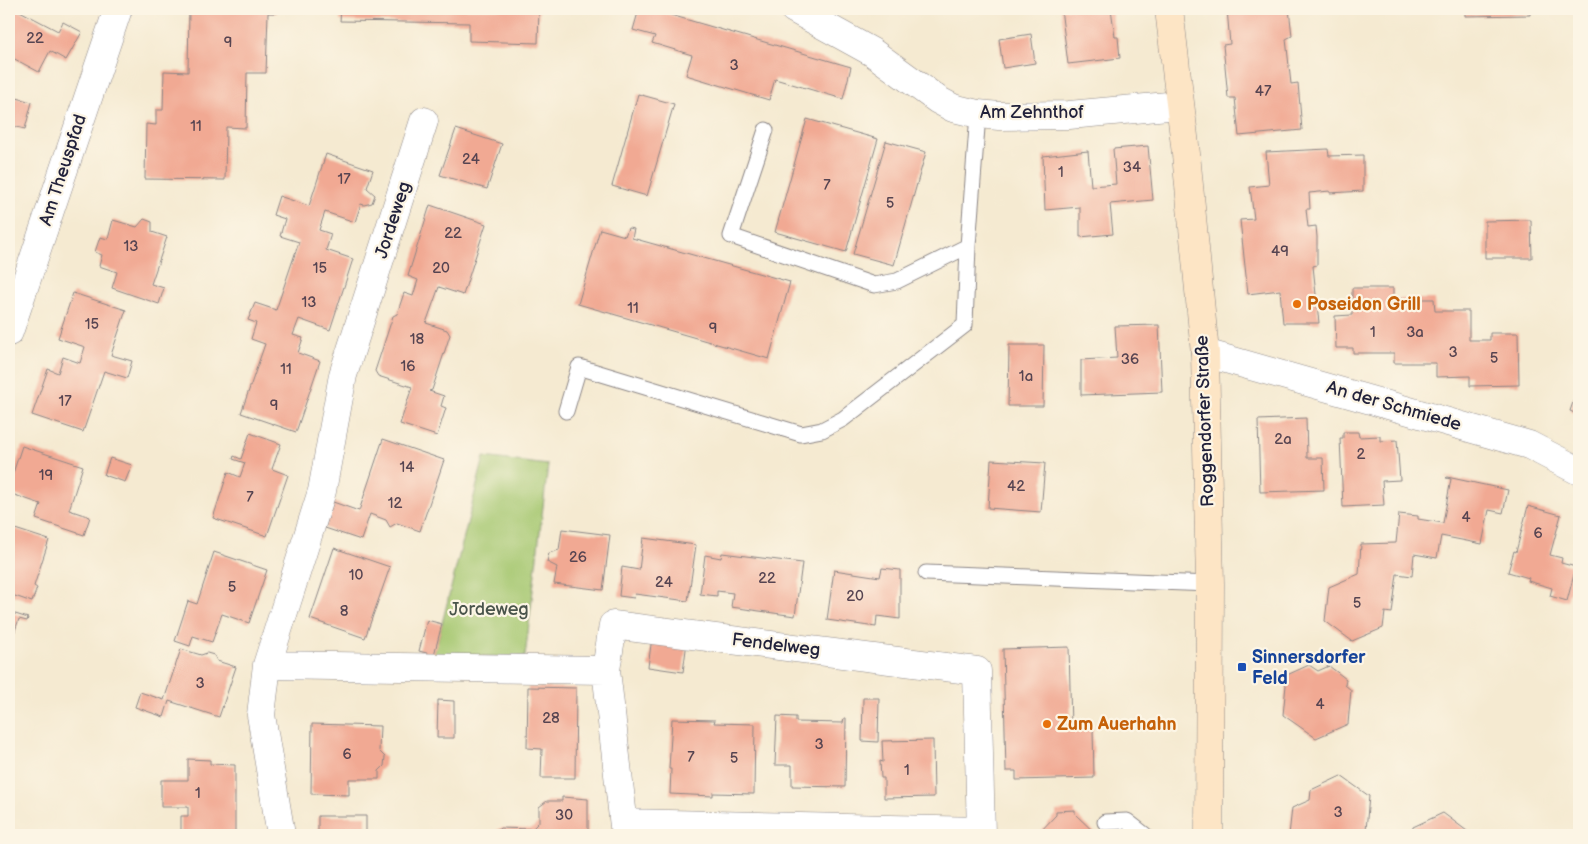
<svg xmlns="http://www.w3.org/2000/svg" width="1588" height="844" font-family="'Balsamiq Sans',sans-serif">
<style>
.green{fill:#a5c770;stroke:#647456}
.building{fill:#f1a993}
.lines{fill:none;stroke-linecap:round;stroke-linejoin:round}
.lane-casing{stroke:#8c8686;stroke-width:17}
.street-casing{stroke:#8c8686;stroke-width:29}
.secondary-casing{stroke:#8c8686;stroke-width:29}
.lane{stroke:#fff;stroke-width:15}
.street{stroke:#fff;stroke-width:28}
.secondary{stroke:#fde5c5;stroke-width:28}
.food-dot{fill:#e8710a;stroke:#fcf5e5;stroke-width:2}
.transit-dot{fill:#1a4fb4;stroke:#fcf5e5;stroke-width:2}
.labels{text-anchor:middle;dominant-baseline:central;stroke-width:4.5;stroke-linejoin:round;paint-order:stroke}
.number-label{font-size:15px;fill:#564451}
.street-label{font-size:18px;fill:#22223b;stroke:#fcf5e5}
.food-label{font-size:18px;font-weight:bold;fill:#c56008;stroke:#fcf5e5;text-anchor:start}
.park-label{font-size:18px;fill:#49544b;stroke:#fcf5e5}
.transit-label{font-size:18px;font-weight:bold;fill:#164399;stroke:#fcf5e5;text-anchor:start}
</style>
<rect width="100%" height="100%" fill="#fcf5e5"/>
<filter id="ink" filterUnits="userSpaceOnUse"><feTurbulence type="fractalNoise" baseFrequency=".02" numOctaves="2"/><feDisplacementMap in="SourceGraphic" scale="10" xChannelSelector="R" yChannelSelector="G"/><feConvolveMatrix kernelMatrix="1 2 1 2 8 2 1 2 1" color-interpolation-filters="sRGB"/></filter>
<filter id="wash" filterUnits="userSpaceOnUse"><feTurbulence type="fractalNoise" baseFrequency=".0096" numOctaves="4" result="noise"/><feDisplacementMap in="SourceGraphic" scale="20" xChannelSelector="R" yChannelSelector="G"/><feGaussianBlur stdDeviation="1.12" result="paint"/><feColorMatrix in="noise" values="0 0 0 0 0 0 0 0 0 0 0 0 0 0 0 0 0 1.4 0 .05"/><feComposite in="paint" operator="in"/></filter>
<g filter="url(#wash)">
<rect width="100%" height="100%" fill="#f5ead1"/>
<path class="green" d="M484,457L548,465L525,657L434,655Z"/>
<g id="blocks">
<path class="building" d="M9,9H16L58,31L63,22L82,32L66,60L50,51L39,72L9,56Z
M189,9H277V13H268L266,73H247L246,128L226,127L225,180L145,179L146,124L156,125V110H163L164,71L188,72Z
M341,9H539L538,43L469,41V23L340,21Z
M639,9H650L851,67L843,99L775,79L769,100L686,75L692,55L652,43L655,36L633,30Z
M1061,9H1111L1115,37H1118L1120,58L1068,64Z
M1227,9H1289L1292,36L1286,39L1291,84L1298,83L1302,130L1239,136L1235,98H1228L1223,45L1230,44Z
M1465,9H1530V15L1465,16Z
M1031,34L1035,63L1003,68L999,39Z
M638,94L674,104L647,196L612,186Z
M9,96L32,102L25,129L9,125Z
M807,119L878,139L846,252L775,232Z
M456,129L502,144L487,189L440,175Z
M886,141L926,152L894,265L853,254Z
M1148,146L1153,200L1110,204L1113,234L1080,237V207L1045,210L1043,156L1088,151L1091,186L1116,184L1113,149Z
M1328,149L1329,156L1363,155V191L1330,193V191L1309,193L1310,209H1306L1308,227L1316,226L1317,237V265L1313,266L1319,323H1283L1280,290L1248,294L1240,220L1254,219L1250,187L1269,185L1266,152Z
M326,154L373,170L367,188L375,195L372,203L364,205L361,204L355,222L325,212L319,230L331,234L326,250L353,259L330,330L299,319L293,335L303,338L298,353L320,361L296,432L241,413L265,344L251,339L256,323L248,320L255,303L276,310L299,242L280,236L285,219L273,215L279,196L309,206Z
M430,205L486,224L463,295L439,287L426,323L447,330L450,335L432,390L429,391L444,396L441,406L446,408L437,436L400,424L412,387L378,376L375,371L393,316L397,314L404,293L413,296L418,280L408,276Z
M144,219L152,222V232L167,237L151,284L164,288L159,304L112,288L117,272L99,266L102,255L95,252L100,237L108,239L113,220L137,227Z
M1531,220L1532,258H1485V221Z
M628,228L634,229L632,238L790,282L769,359L578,304L600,229L625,236Z
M1352,288H1393V299H1434L1435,311H1469V340H1490V333H1518L1519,385L1470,386V376L1436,377V363H1394V353H1353V348H1336L1335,316L1352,315Z
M73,293L126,310L111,355L132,361L127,378L104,371L83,432L32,415L48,369L58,373L63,357L80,363L85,347L58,338Z
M1159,325L1162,392L1081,395V360L1117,358L1115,326Z
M1009,345H1044L1043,406H1008Z
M1579,385V415L1570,411Z
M1306,418L1307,458H1323L1324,490L1260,492L1258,420Z
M1343,432H1358L1359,437L1380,436V441L1397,440L1400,480L1382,481L1384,505L1343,507L1340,438H1343Z
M250,433L281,444L272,469L288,475L267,536L213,518L228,472L240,477L245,463L233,459L234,456L241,459Z
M383,439L444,460L420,531L397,523L390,527L386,520L370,514L361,540L325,528L333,502L359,511Z
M22,446L83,466L69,510L90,517L84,535L36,519L41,504L9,493V485Z
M110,458L132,465L125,482L104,475Z
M991,460L1045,463L1041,512L988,508Z
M1447,477L1508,490L1503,513L1489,510L1482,544L1441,536L1437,558L1414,554L1412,576L1397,574L1392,613L1385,612L1383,628L1352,641L1325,621L1329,587L1359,574L1361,544L1396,543L1399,514L1418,516V519L1443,523L1451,479L1446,478Z
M1528,506L1561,515L1550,555L1562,558L1561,563L1576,567L1567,601L1550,596L1552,588L1528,581L1529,578L1508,572L1514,551L1516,552Z
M9,527L49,540L34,586L37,588L32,602L9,594Z
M562,529L610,535L603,590L554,584L557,567L547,562L549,553L559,550Z
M643,538L696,545L688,601L635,594L634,598L619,596L622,567L639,570Z
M334,548L390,567L365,638L310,619Z
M214,552L267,570L249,623L222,614L212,642L193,636L190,646L175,641L188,601L197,604Z
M722,553L802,563L795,616L731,607L733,593L717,591V596L700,594L705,555L721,558Z
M882,568L900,570V619L877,616L876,627L827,620L834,570L880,577Z
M9,612L28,618L27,621L19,619L9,648Z
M427,620L442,624L434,655L419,651Z
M652,637L687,642L683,672L648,667Z
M1069,647L1071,728H1093L1094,778L1016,780V771H1006L1003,649Z
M181,649L201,655L207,653L214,655L217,661L236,667L219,717L169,701L164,717L135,707L140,692L164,700Z
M1309,665L1318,671L1329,666L1346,679L1345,685L1351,690L1348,724L1316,738L1283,715L1287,675Z
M528,687L576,688L575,778H541L542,749L527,748Z
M863,698H879L878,742L862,741Z
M438,700L454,701V738H437Z
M777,716L796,717V722L843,723L844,718H846L845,787L792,786V765H775Z
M672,719L715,720L714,723L755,724L754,794L713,793V796L670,794L671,769H669Z
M312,724L380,726L379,751L385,757L384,766L379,771V779H349V795L311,794Z
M933,740L934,797L884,798V778H881L880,761L883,762L882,741Z
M188,759L210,760V764L235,765V835H181V816H188V807H161V780H188Z
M1341,776L1369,796L1366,830L1355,835H1289L1292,808L1310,800L1311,790Z
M562,797L588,799V835H492L500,828L532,829L539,822V807L547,801H562Z
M1075,810V814L1097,835H1037L1056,815V811Z
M1443,813L1471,834V835H1412L1413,827Z
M318,816H366V835H318Z"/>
</g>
</g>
<g filter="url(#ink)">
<use href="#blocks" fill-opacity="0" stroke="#8c8686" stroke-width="1"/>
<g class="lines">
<defs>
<path id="lane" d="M766,130L731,236L874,285L897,281L968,246
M566,411L579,367L801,434L822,430L843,419L965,325L968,246L978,114
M926,573L1210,584
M1105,822L1127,821L1145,835"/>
<path id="street" d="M794,9L872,52L938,100L953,108L978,114L999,116L1069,115L1179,105
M9,332L118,9
M1205,353L1529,445L1579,471
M267,665L606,670
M624,823L981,831
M281,835L261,715L267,665L322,491L343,375L424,121
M625,835L606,670L613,625L977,671L981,835"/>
<path id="secondary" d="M1169,9L1186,154L1205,353L1210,584L1209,835"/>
</defs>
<use href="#lane" class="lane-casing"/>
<use href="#street" class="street-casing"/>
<use href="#secondary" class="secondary-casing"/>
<use href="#lane" class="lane"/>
<use href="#street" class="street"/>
<use href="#secondary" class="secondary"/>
</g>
</g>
<g class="food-dot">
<circle cx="1297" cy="304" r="5"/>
<circle cx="1047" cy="724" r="5"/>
</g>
<rect class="transit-dot" x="1237" y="662" width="10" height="10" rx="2.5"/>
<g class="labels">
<g class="number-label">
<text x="35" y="38">22</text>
<text x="228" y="42">9</text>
<text x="734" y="65">3</text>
<text x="1263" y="91">47</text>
<text x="196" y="126">11</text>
<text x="471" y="159">24</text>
<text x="1132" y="167">34</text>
<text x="1061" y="172">1</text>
<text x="344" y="179">17</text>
<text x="827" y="185">7</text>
<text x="890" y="203">5</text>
<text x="453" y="233">22</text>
<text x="131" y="246">13</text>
<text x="1280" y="251">49</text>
<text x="320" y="268">15</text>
<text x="441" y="268">20</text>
<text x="309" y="302">13</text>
<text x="633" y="308">11</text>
<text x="92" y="324">15</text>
<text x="713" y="328">9</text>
<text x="1373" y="332">1</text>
<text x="1415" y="332">3a</text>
<text x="417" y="339">18</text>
<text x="1453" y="352">3</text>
<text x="1494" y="358">5</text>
<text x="1130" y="359">36</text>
<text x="408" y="366">16</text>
<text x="286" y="369">11</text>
<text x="1026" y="376">1a</text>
<text x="65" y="401">17</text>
<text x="274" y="405">9</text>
<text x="1283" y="439">2a</text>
<text x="1361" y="454">2</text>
<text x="407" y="467">14</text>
<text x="46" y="475">19</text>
<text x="1016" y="486">42</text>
<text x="250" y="497">7</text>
<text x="395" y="503">12</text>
<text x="1466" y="517">4</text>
<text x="1538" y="533">6</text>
<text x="578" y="557">26</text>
<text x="356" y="575">10</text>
<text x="767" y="578">22</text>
<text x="664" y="582">24</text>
<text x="232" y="587">5</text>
<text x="855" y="596">20</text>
<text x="1357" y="603">5</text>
<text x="344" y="611">8</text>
<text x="200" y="683">3</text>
<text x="1320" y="704">4</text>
<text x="551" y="718">28</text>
<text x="819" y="744">3</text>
<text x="347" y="754">6</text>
<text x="691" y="757">7</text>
<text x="734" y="758">5</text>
<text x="907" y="770">1</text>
<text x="198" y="793">1</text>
<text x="1338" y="812">3</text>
<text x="564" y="815">30</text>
</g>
<g class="street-label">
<text x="1032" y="112">Am Zehnthof</text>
<text transform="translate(63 170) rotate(-72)">Am Theuspfad</text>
<text transform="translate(393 220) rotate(-72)">Jordeweg</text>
<text transform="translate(1394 406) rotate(16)">An der Schmiede</text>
<text transform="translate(1205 421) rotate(-92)">Roggendorfer Straße</text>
<text transform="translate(776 645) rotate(7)">Fendelweg</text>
</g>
<g class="food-label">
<text x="1307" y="304">Poseidon Grill</text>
<text x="1057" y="724">Zum Auerhahn</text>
</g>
<g class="park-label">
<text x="489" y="609">Jordeweg</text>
</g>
<g class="transit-label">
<text x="1252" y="657">Sinnersdorfer<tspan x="1252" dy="21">Feld</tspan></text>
</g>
</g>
<rect width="1588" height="844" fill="none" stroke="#fcf5e5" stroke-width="30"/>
</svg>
